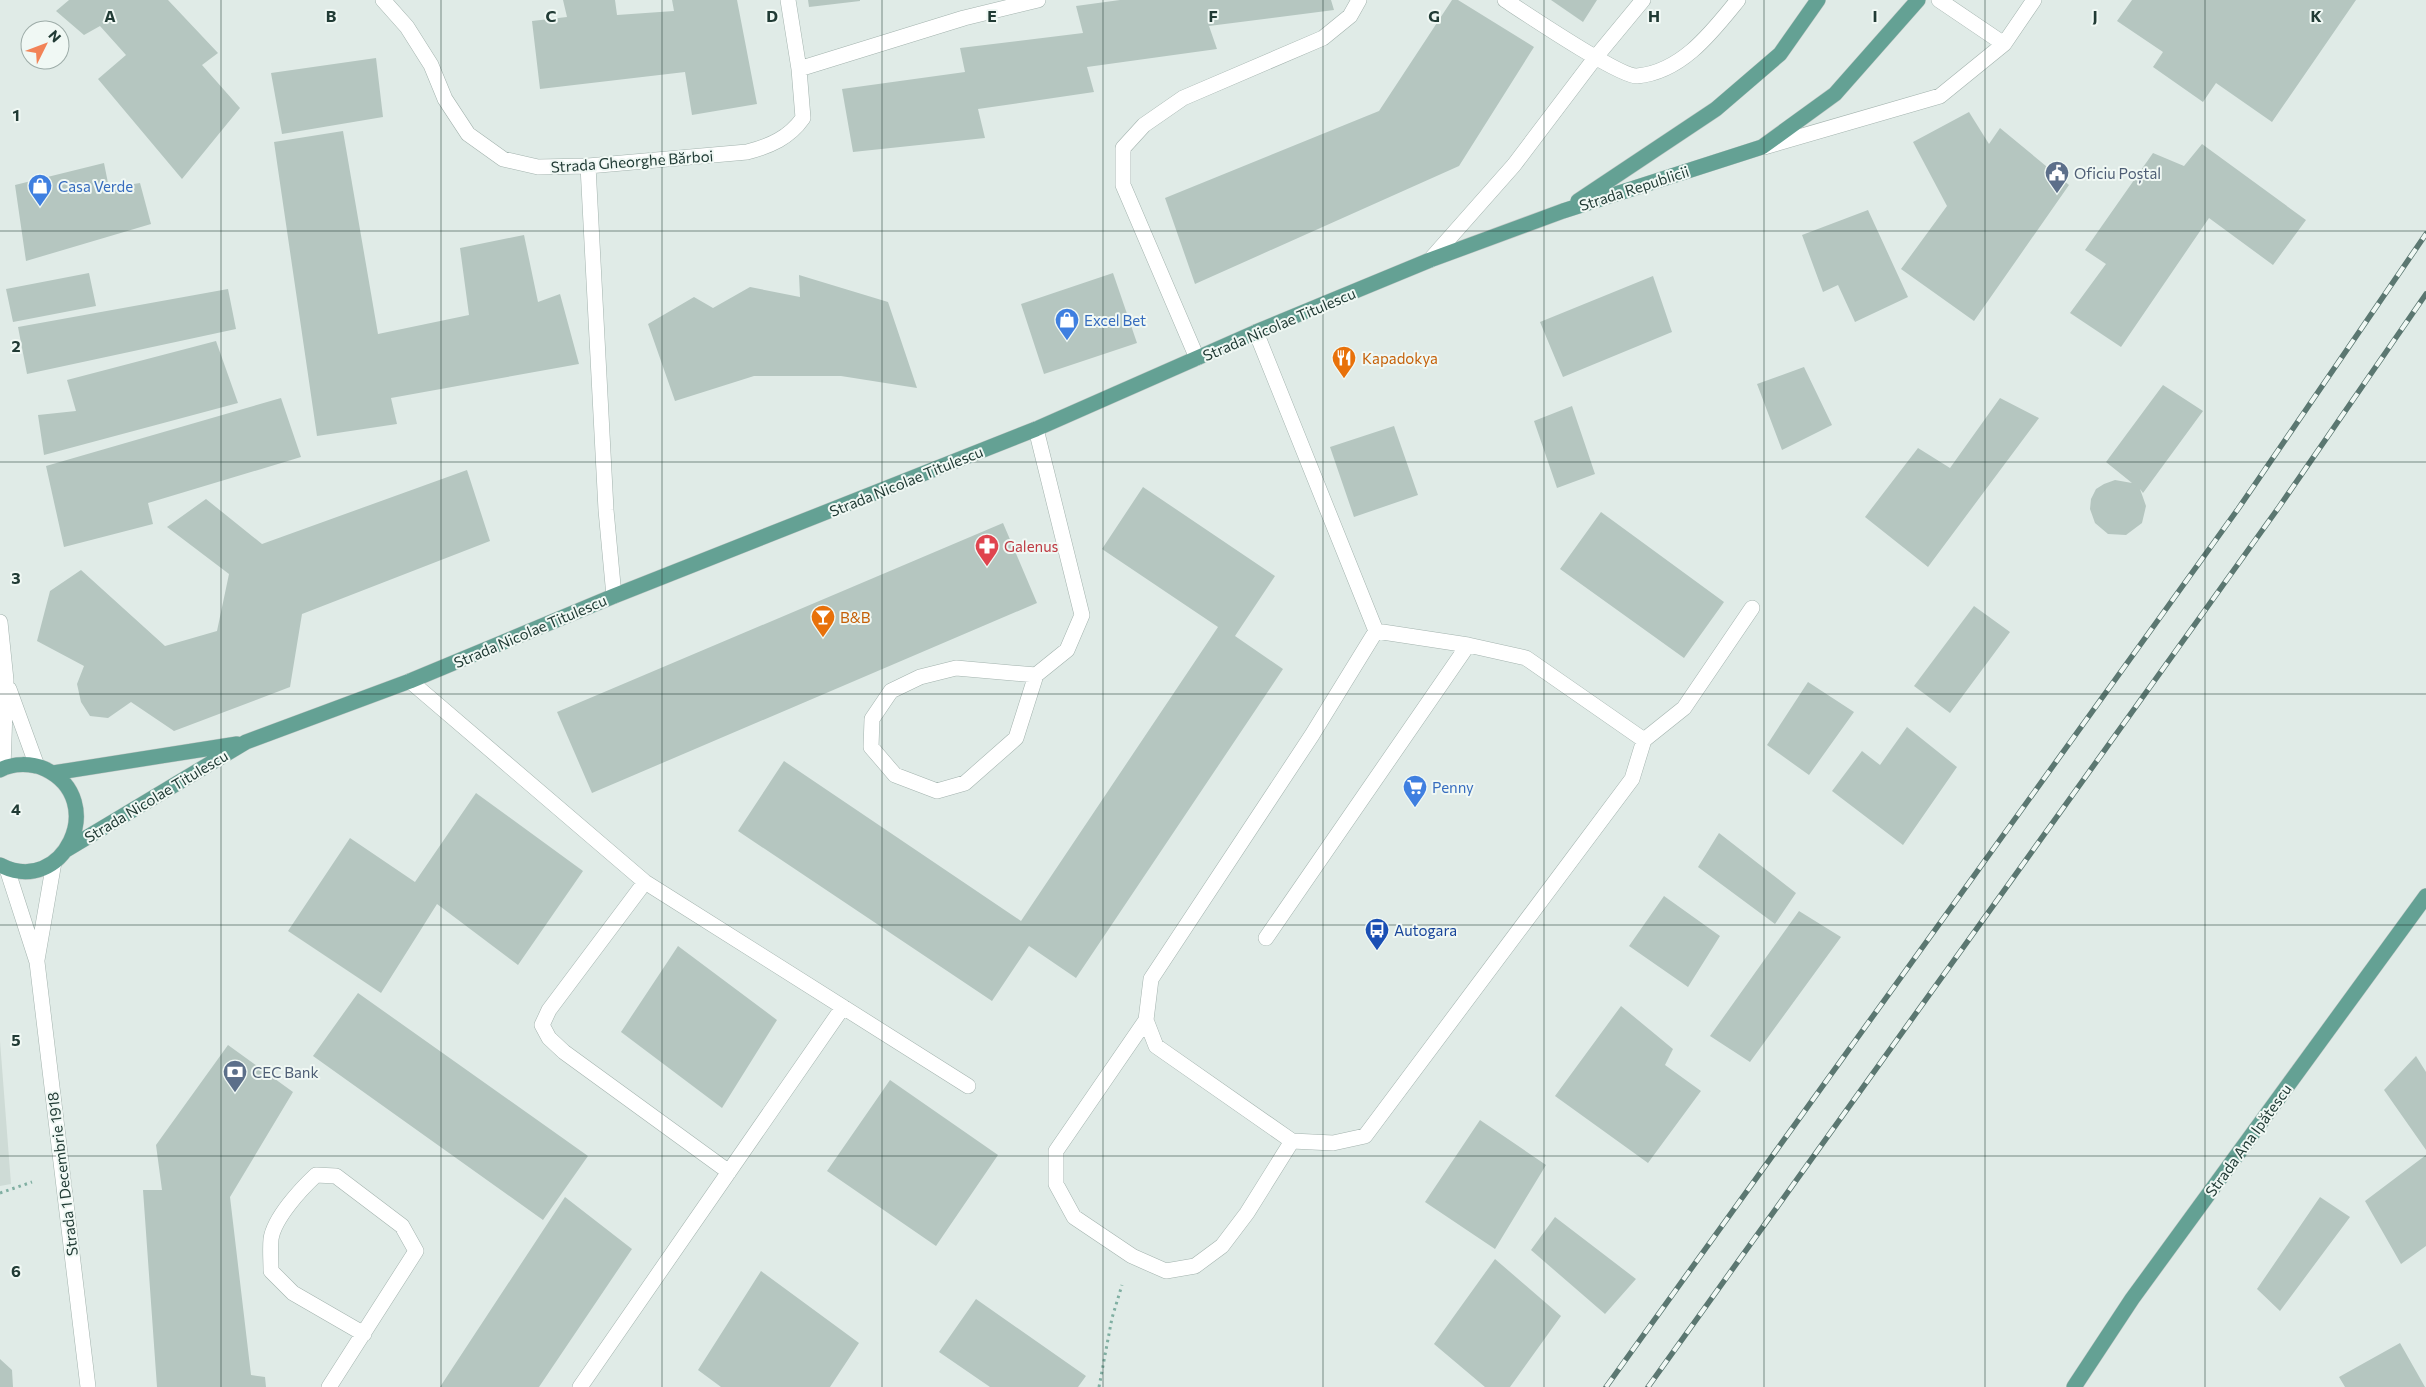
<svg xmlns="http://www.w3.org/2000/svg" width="2426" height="1387" font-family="Commissioner,sans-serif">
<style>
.built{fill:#cedbd6}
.building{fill:#b5c6c0}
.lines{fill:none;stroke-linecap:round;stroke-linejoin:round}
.minor-casing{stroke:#a3b3ae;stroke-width:16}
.major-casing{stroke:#c1c8c6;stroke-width:16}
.path{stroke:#80afa2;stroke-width:3;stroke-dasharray:2.5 4;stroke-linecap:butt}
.minor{stroke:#fff;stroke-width:15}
.major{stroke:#64a194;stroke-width:15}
.rail-casing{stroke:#5b7771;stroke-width:5.5}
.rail{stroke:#f0f8f4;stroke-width:4;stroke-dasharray:11;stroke-linecap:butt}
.grid{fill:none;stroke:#213b35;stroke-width:1;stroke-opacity:0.55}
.labels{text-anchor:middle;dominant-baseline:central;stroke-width:4;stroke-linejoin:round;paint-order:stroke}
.street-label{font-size:15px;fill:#213b35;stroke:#f0f8f4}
.service-label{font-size:15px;fill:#4e5e75;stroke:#f0f8f4;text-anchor:start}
.shop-label{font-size:15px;fill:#366cbe;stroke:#f0f8f4;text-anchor:start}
.food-label{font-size:15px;fill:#c56008;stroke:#f0f8f4;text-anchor:start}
.health-label{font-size:15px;fill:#be3a42;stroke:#f0f8f4;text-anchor:start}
.transit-label{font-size:15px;fill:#164399;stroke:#f0f8f4;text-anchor:start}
.grid-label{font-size:16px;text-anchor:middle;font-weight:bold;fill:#213b35;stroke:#f0f8f4;stroke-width:4;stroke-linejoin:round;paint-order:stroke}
</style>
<rect width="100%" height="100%" fill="#e0ebe7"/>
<path class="built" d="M0,1041L11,1184L0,1186Z"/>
<path class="building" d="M69,0H168L218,53L202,65L240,108L182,179L98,79L126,55L100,26L84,35L56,11Z
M563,0H615L617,15L674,11L672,0H737L757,104L692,115L685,72L540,89L532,21L567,17Z
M808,0H860V1L809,7Z
M1120,0H1331L1334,10L1209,26L1217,49L1087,67L1094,92L978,109L985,138L853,152L842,89L965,72L960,48L1083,33L1076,6Z
M1452,0H1458L1534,47L1459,166L1195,284L1165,198L1379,111Z
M1551,0H1597L1583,22Z
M2132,0H2356L2272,122L2216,83L2203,102L2153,67L2163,52L2117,21Z
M376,58L383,117L282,134L271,73Z
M1969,112L1989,144L2000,128L2069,185L1974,321L1901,269L1947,206L1913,142Z
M343,131L378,334L469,315L460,248L524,235L538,302L560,294L579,364L391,398L397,424L317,436L274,142Z
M2202,144L2306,220L2273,265L2209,218L2121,347L2070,313L2106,264L2085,250L2153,153L2184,166Z
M104,163L109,188L140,183L151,224L26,261L15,185Z
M1868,210L1908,297L1855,322L1838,285L1823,292L1802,235Z
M89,273L96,306L13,322L6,289Z
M1113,273L1137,343L1044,374L1021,304Z
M799,275L888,302L917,388L841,376H754L675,401L648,324L694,297L713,308L750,287L800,297Z
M1653,276L1672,332L1563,377L1540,322Z
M228,289L236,329L27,374L18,327Z
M216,341L238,403L44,455L38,415L76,411L67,380Z
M1804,367L1832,425L1782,450L1757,384Z
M2163,385L2203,411L2143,493L2140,489L2146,506L2142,523L2126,535L2108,534L2095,523L2090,509L2091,499L2096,489L2104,484L2115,480L2132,483L2106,462Z
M281,398L301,457L148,503L153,524L64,547L46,466Z
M2000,398L2039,418L1928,567L1865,517L1918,448L1950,468Z
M1572,406L1595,474L1557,488L1534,421Z
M1394,426L1418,495L1354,517L1330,447Z
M467,470L490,541L302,614L290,687L174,731L131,702L108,718L90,716L81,702L77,684L84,666L37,641L50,591L81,570L165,646L217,631L229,574L167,527L206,499L262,544Z
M1143,487L1275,576L1235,636L1283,669L1076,978L1029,946L992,1001L738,831L784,761L1021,921L1218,627L1102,549Z
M1601,512L1724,602L1684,658L1560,569Z
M1003,523L1037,603L592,793L557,712Z
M1974,606L2010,632L1950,713L1914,686Z
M1808,682L1854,712L1809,775L1767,745Z
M1907,727L1957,767L1903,845L1832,791L1862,751L1880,765Z
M476,793L583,871L518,965L437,904L381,993L288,931L350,838L415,882Z
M1719,833L1796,893L1775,924L1698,867Z
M1664,896L1720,936L1688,987L1629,946Z
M1799,911L1841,937L1750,1062L1710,1036Z
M678,946L777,1020L722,1108L621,1032Z
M358,993L588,1156L543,1220L313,1056Z
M1621,1006L1673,1049L1665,1065L1701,1091L1648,1163L1555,1096Z
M228,1045L293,1092L230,1197L251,1375L265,1377L266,1387H157L143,1190H162L156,1145Z
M2416,1056L2426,1072V1150L2384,1090Z
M890,1080L998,1155L936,1246L827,1171Z
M1480,1120L1546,1165L1495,1249L1425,1202Z
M2426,1155V1246L2401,1264L2365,1201Z
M565,1197L632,1249L539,1387H440Z
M2320,1197L2350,1217L2280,1311L2257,1289Z
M1555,1217L1636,1279L1605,1314L1531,1250Z
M1495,1259L1561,1316L1510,1387H1485L1434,1344Z
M761,1271L859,1343L830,1387H721L698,1370Z
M976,1299L1086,1376L1078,1387H990L939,1352Z
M2400,1343L2425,1387H2345L2339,1377Z
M0,1359L12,1370L13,1387H0Z"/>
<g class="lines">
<defs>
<path id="minor" d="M383,0L407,27L431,65L445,99L468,134L503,159L538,167L588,166L747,152C770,146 789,138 803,118L799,69L788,0
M1505,0C1525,13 1620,77 1637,76C1682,72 1712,32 1738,0
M1939,0L2004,44
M799,69L964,18L1038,0
M1764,147L1940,96L2004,44L2034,0
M588,166L606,510L614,596
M1430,260L1514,165L1595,58L1643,0
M1256,332L1376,631
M1197,358L1123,185V148L1144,125L1183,98L1323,38L1350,16L1359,0
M0,622L6,680L3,768
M1036,675L1016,738L965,783L937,791L895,775L871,747L872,719L891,691L920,677L956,668L1036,675L1067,650L1082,615L1036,429
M410,681L645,882L968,1086
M9,689L37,766
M1644,740L1526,658L1468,645L1376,631L1312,735L1151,979L1146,1020L1156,1046L1292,1141L1333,1143L1365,1136L1632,779L1644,740L1684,708L1752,608
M7,869L37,962L88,1387
M645,882L549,1010L542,1025L549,1038L564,1052L729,1172
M1266,938L1468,645
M37,960L54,862
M1146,1020L1056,1151V1184L1074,1217L1132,1256L1166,1271L1195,1266L1222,1246L1247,1213L1292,1141
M329,1387L416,1251L402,1226L336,1176L316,1175C301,1189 274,1218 271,1239C270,1249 271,1260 271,1271L293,1293L364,1334
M580,1387L843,1007"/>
<path id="major" d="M1578,201L1716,109L1780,54L1818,0
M0,770C13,763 31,763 45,769C110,800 63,898 0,865
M53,773L237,744
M66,850L246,742L410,681L614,596L1036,429L1256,332L1430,260L1563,211L1762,147L1835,94L1918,0
M2074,1387L2132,1299L2426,896"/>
</defs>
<use href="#minor" class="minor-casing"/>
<use href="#major" class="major-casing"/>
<path class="path" d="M0,1193L32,1182
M1099,1387L1112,1318L1122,1285"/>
<use href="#minor" class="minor"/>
<use href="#major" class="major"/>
<defs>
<path id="rail" d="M1606,1387L2238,509L2426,234
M1648,1387L2279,507L2426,294"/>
</defs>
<use href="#rail" class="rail-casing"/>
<use href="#rail" class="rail"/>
</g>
<path class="grid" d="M221,0V1387M441,0V1387M662,0V1387M882,0V1387M1103,0V1387M1323,0V1387M1544,0V1387M1764,0V1387M1985,0V1387M2205,0V1387M0,231H2426M0,462H2426M0,694H2426M0,925H2426M0,1156H2426"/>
<defs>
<symbol id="civic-pin" viewBox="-11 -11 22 30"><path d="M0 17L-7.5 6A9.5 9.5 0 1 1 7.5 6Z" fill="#5c6f8a" stroke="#f0f8f4"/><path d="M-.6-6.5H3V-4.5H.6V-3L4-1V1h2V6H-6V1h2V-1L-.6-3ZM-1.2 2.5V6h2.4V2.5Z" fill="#fff"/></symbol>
<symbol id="shop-pin" viewBox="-11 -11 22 30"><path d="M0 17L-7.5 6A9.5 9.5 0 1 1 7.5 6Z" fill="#3f7fe0" stroke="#f0f8f4"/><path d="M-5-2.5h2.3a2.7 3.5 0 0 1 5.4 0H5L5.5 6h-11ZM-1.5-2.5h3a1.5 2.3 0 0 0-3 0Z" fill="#fff"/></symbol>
<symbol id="restaurant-pin" viewBox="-11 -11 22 30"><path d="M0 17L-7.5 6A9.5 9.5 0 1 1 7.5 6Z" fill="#e8710a" stroke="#f0f8f4"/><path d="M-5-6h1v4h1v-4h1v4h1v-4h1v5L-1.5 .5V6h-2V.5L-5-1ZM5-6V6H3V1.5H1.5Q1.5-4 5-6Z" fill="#fff"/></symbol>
<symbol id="pharmacy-pin" viewBox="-11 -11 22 30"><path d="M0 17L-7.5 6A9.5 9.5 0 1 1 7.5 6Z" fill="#e0444e" stroke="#f0f8f4"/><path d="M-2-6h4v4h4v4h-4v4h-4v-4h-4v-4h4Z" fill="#fff"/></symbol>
<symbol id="bar-pin" viewBox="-11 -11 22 30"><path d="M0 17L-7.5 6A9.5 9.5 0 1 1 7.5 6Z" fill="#e8710a" stroke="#f0f8f4"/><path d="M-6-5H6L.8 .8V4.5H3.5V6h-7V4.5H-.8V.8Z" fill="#fff"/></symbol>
<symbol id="supermarket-pin" viewBox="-11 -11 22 30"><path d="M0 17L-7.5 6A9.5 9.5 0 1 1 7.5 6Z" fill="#3f7fe0" stroke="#f0f8f4"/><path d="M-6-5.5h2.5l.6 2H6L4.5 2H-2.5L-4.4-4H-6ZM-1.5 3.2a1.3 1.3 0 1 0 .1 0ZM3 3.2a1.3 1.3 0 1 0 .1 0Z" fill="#fff"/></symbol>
<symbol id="bus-pin" viewBox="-11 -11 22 30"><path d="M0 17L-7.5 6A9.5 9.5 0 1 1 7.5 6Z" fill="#1a4fb4" stroke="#f0f8f4"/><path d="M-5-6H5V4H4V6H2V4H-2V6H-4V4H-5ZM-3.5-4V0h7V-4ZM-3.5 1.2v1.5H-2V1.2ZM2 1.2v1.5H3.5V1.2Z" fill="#fff"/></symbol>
<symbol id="bank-pin" viewBox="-11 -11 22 30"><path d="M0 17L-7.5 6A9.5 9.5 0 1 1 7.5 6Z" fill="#5c6f8a" stroke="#f0f8f4"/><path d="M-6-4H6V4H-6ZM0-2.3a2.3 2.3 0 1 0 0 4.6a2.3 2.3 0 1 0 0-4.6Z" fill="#fff"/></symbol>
</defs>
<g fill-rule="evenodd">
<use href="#civic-pin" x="2043" y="159" width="28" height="38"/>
<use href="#shop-pin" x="26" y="172" width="28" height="38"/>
<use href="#shop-pin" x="1053" y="306" width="28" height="38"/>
<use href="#restaurant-pin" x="1330" y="344" width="28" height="38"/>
<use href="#pharmacy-pin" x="973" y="532" width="28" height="38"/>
<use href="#bar-pin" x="809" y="603" width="28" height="38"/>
<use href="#supermarket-pin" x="1401" y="773" width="28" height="38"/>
<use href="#bus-pin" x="1363" y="916" width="28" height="38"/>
<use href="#bank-pin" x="221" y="1058" width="28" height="38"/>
</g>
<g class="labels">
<g class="street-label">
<text transform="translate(632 161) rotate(-4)">Strada Gheorghe Bărboi</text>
<text transform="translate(1634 188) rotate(-18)">Strada Republicii</text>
<text transform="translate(1279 324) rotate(-23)">Strada Nicolae Titulescu</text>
<text transform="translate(906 481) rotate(-22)">Strada Nicolae Titulescu</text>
<text transform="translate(530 631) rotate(-23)">Strada Nicolae Titulescu</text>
<text transform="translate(156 796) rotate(-31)">Strada Nicolae Titulescu</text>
<text transform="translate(2248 1140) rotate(-54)">Strada Ana Ipătescu</text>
<text transform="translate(62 1174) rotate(-97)">Strada 1 Decembrie 1918</text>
</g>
<g class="service-label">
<text x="2074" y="173">Oficiu Poștal</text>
<text x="252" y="1072">CEC Bank</text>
</g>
<g class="shop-label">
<text x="58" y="186">Casa Verde</text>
<text x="1084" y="320">Excel Bet</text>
<text x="1432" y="787">Penny</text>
</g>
<g class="food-label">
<text x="1362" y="358">Kapadokya</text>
<text x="840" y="617">B&amp;B</text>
</g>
<g class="health-label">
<text x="1004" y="546">Galenus</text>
</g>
<g class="transit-label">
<text x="1394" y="930">Autogara</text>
</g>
</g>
<g class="grid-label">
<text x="110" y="22">A</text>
<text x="331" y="22">B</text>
<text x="551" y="22">C</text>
<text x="772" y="22">D</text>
<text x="992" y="22">E</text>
<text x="1213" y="22">F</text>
<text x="1434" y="22">G</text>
<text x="1654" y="22">H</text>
<text x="1875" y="22">I</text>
<text x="2095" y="22">J</text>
<text x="2316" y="22">K</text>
<text x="16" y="121">1</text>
<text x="16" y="352">2</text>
<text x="16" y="584">3</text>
<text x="16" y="815">4</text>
<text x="16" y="1046">5</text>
<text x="16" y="1277">6</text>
</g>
<g transform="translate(45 45) rotate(48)"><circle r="24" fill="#f0f8f4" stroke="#9daca8"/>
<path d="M0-4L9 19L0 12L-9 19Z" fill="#f28357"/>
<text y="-8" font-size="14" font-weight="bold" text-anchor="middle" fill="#213b35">N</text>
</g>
</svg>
